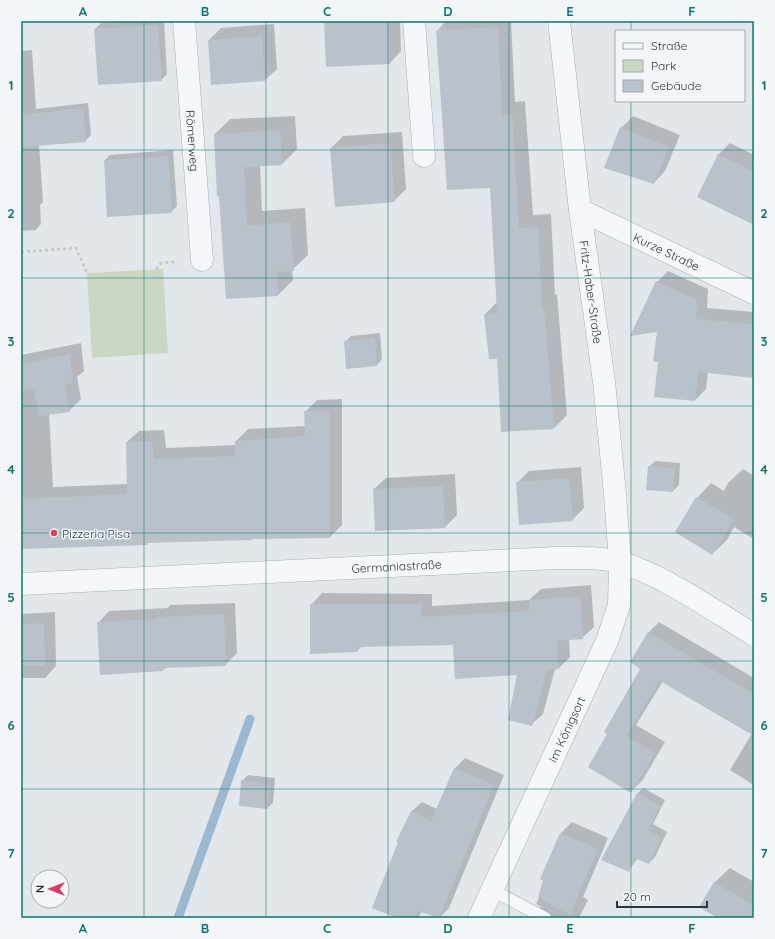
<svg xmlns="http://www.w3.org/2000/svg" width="775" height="939" font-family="Quicksand,sans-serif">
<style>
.green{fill:#c9d7c3}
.shadow{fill:#0003}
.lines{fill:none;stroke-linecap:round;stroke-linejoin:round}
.stream{stroke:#9bb8cf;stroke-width:9}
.building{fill:#b9c1ca}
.lane-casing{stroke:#a7aeb7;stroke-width:13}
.street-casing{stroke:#a7aeb7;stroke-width:23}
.path{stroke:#c1c5cb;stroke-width:2.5;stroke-dasharray:3 3;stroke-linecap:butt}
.lane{stroke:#f6f7fa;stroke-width:12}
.street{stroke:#f6f7fa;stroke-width:22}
.grid{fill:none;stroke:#0f766e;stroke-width:1;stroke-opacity:0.55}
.poi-dot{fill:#db3e62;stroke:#f3f6f9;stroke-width:1.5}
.labels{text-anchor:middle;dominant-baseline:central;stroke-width:3;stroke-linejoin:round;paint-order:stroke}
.street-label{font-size:12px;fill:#293646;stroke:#f3f6f9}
.poi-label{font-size:12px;fill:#293646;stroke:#f3f6f9;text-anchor:start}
.neatline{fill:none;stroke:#0f766e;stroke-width:1.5}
.grid-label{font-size:13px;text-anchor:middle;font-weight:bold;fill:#0f766e}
</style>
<rect width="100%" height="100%" fill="#e2e7ec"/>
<path class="green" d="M163,269L168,353L92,358L87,273Z"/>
<path class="shadow" d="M143,21H164L167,74L161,80L95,29L101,23Z
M325,21H400L401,51L390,63Z
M446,21H511L515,102L525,101L533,215L551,214L555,295L557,294L567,415L554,428L498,358L485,314L498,301L491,187L437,31Z
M274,24L277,69L265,80L209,40L221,28Z
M32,50L36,109L88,103L91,135L85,141L39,144L43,202L40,205L41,224L36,230L21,231V51Z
M295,116L297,149L282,164L260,165L262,211L305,208L308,255L292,270L293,280L278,295L227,298L215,134L230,119Z
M633,116L680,135L665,171L654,183L621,128Z
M402,132L406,189L394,201L331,148L343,136Z
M730,143L754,155V223L718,155Z
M173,150L177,206L171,212L105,160L110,155Z
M668,271L708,289L707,308L754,312V377L708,372L706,389L695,400L660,361L657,282Z
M380,333L382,359L377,365L345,342L351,336Z
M81,343L84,371L77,377L81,399L69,411L49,413L53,487L128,484L127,442L139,431L164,430L166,448L236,445V441L248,429L305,426V412L317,400L342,399V525L330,537L253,538L149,542L146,544L21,547V355Z
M655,461L680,463L679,485L673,491L649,467Z
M581,467L584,508L572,520L517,483L529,471Z
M743,469L754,476V539L734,527L727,540L712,554L677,532L697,498L711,483L724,491L728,483Z
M455,474L457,515L445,527L374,489L386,478Z
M591,585L594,627L582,638L569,639L570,657L559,668L555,669L543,714L531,725L518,674L454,644L363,645L357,651L311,653V605L322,593L432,594V606L529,600L541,589Z
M235,603L237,653L225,665L167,667L163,670L98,623L109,611L168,608L170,605Z
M55,612L56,666L45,678H21V614Z
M659,622L754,678V782L752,784L730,770L752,733L663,681L636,725L665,742L642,781L631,791L609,733L642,668L649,632Z
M465,758L504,775L449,908L439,918L423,911L417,918H400L411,812L422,802L437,809L455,768Z
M248,775L275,778L273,803L267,808L242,781Z
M643,788L665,800L653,824L667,832L655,857L649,863L638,858L629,870L638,793Z
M572,822L608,838L583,897L588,900L579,918H530L541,907L536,904L547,882L561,833Z
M730,868L754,882V918H720L714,883Z"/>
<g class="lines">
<path class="stream" d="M178,918L250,719"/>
</g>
<path class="building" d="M324,21H388L390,64L326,67Z
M158,25L162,81L98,85L94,29Z
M498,27L502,115H512L519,228L538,227L542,308L544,307L554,429L501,432L497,359H489L484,314L497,312L490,188L447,190L436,30Z
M262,36L265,81L211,85L208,40Z
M83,108L86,142L21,147V115Z
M620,127L669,147L654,184L604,168Z
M280,130L282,165L244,167L247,226L290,222L294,271L277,272L278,296L226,299L219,196L217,197L214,134Z
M390,143L395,202L335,207L330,148Z
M718,154L754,172V225L697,197Z
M168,156L172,213L107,217L104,160Z
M656,281L697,300L696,319L754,324V378L698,372L695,401L654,397L658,362L653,361L657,332L630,336Z
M375,338L377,366L346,369L344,341Z
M70,354L73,383L65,384L70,412L39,416L34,389L21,391V364Z
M330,410V538L252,539V540L147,543V545L21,549V499L127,494L126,442L152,441L154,459L235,456V441L305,436L304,411Z
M648,466L675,468L673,492L646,490Z
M569,478L573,521L519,525L516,482Z
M443,486L445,528L375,531L373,489Z
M696,497L734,519L712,555L675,532Z
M580,596L583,639L557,641L559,669L547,670L532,726L508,720L517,675L455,679L453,645L357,647V652L310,654V604H421V617L529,611V600Z
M224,614L226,666L163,668V671L100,675L97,622L157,619V617Z
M44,623L45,666H21V624Z
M648,632L754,694V736L660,681L626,736L655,753L631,793L588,767L607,734L604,732L640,669L630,662Z
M454,768L494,785L439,918L418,911L414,918H397L372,908L398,842H396L411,811L431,821Z
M241,780L270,784L267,809L239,806Z
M637,793L660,806L648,830L661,838L649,864L635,858L629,872L601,860Z
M560,833L598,849L570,915L538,897L543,881L540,879Z
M714,882L754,906V918H718L699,907Z"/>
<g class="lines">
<defs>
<path id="lane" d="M492,890L545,918"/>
<g id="street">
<path id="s1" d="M184,21L202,260"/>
<path d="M414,21L424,156"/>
<path id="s2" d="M580,210L754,293"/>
<path id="s3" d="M21,584L555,558C577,558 599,557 619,562C664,575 714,611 754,635"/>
<path id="s4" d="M479,918L607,641L619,605L620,563L615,494L604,382L580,210L559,21"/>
</g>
</defs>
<use href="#lane" class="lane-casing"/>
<use href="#street" class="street-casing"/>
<path class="path" d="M21,252L76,248L87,273
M156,269L161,263L176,262"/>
<use href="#lane" class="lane"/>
<use href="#street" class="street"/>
</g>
<path class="grid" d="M144,21V918M266,21V918M388,21V918M509,21V918M631,21V31M631,101V918M21,150H754M21,278H754M21,406H754M21,533H754M21,661H754M21,789H754"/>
<circle class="poi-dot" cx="54" cy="533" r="4"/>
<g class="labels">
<g class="street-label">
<text stroke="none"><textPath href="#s1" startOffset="120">Römerweg</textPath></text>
<text stroke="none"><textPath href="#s2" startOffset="96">Kurze Straße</textPath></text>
<text transform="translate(591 292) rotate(82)">Fritz-Haber-Straße</text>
<text stroke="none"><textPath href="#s3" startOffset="376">Germaniastraße</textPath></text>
<text stroke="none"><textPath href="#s4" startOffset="208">Im Königsort</textPath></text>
</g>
<g class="poi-label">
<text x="62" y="533">Pizzeria Pisa</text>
</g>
</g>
<rect width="775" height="939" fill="none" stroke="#f3f6f9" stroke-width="44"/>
<rect x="615" y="30" width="130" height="72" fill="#f3f6f9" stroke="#a2a9b1"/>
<rect x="623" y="43" width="20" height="6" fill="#f6f7fa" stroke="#a2a9b1"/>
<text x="651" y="50" font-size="12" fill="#293646">Straße</text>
<rect x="623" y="60" width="20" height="12" fill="#c9d7c3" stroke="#a2a9b1"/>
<text x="651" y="70" font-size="12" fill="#293646">Park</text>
<rect x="623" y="80" width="20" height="12" fill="#b9c1ca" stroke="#a2a9b1"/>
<text x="651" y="90" font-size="12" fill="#293646">Gebäude</text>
<g transform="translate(50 889) rotate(270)"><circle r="19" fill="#f3f6f9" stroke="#a2a9b1"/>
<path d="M0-3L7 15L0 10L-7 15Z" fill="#db3e62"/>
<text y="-6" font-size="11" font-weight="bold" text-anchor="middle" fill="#293646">N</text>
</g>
<path d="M617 901v6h90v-6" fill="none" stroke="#293646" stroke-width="2"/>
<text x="623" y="901" font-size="12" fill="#293646" stroke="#f3f6f9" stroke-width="3" paint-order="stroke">20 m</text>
<rect x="22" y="22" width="731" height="895" class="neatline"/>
<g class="grid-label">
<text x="83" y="16">A</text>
<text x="205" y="16">B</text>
<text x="327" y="16">C</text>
<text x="448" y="16">D</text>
<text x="570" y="16">E</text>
<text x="692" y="16">F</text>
<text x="11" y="90">1</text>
<text x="764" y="90">1</text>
<text x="11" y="218">2</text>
<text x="764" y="218">2</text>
<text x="11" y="346">3</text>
<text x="764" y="346">3</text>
<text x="11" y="474">4</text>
<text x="764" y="474">4</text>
<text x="11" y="602">5</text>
<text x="764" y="602">5</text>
<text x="11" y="730">6</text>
<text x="764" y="730">6</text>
<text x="11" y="858">7</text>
<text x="764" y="858">7</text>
<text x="83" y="933">A</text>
<text x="205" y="933">B</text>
<text x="327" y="933">C</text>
<text x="448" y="933">D</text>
<text x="570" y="933">E</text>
<text x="692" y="933">F</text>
</g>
</svg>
